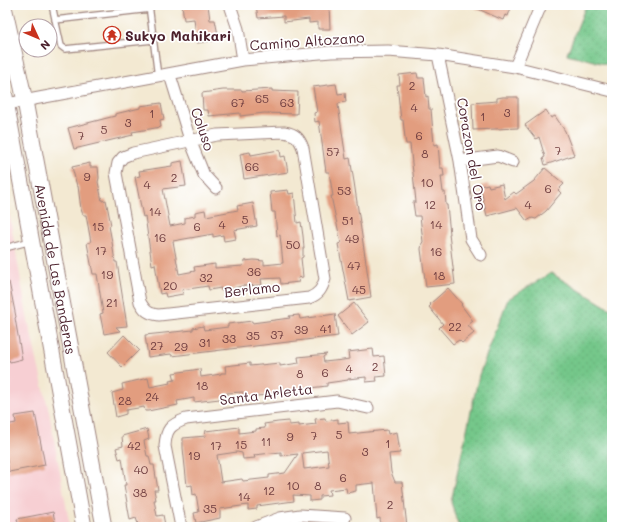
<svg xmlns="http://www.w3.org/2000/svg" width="617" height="532" font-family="Mali,sans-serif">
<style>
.built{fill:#f7cfd3}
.park{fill:url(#park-dots);stroke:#5f735a}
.building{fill:#e29d7f;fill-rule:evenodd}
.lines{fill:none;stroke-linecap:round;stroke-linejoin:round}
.service-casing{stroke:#9e847e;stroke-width:8}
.minor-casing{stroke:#9e847e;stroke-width:13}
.secondary-casing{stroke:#9e847e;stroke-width:17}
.service{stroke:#fff;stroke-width:5.5}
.minor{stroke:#fff;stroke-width:11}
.secondary{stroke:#fff;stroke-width:15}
.labels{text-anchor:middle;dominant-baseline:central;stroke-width:3.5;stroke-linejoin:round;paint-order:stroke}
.number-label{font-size:12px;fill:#703e40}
.poi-label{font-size:14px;font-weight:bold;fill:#4a1f2b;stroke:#fff;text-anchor:start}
.street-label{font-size:14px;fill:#4a1f2b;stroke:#fff}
</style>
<defs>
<pattern id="park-dots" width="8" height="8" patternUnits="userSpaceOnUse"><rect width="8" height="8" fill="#74c78a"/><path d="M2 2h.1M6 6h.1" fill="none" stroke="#6a7" stroke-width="1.8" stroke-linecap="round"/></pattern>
</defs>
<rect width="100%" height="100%" fill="#fff"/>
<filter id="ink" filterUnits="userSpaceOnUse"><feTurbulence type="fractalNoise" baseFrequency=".025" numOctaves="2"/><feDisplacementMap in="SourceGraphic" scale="8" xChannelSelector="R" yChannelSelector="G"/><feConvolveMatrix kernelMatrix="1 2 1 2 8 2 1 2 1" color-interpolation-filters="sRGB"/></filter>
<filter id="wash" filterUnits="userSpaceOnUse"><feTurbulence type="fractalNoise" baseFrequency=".012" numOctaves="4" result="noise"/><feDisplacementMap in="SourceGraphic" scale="16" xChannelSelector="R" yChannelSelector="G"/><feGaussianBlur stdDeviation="0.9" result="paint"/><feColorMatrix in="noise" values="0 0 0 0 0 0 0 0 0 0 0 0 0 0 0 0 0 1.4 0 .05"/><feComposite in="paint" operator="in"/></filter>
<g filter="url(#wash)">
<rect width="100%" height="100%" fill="#f3e9d2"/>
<path class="built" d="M5,189L27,316L49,412L70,527H5Z"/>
<path class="park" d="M586,5H612V66L567,54Z
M551,273L612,310V527H459L451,502L479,375L508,299Z"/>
<g id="blocks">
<path class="building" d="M182,5H208L210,20H215L219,40L197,43L194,19L184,20Z
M256,5H329L330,29H318V22L309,23V19L284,22V16L258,18Z
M469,5H512L508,16L505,15L503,20Z
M417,73L418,78H424L426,97L428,96L429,109H431L434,145L438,144L440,168H443L444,176H441L443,192H445L446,205H447L450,234H449L455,284L426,287L421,249L422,243L423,242L420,216H415L413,202H416L410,144H406L405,138L403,120H401L397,85H400L399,75Z
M336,84L338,94L345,93L346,102L339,103L338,105L346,159L350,158L354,182L371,297L349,301L338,244L341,243L331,196H333L329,172H326L319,121L315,122L314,113L317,112L313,87Z
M272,89V91L298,92L297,114L264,113L240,116V113L209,116L208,110H203L202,93L223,90H242V91Z
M503,97H518V128L473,130L472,103L497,101V98Z
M161,103L164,119L160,120L161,127L132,132L133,135L74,149L68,128L115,116V114L140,108V106Z
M546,110L551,118L555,116L565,131L574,155L545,165L543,158L545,157L539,137L536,139L525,125Z
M279,150H280L281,157L285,156L288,172L244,179L240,154L250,152L251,155Z
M182,161L186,186L163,189L170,226L185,223V218L195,216V212L205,210L206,216L238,210L237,206L253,203L257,226L234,230L236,239L224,241L223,235L213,237V234L173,241L179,274L195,271L194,267L215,264V268L243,266L244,261L254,260L264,261V265L283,263L280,235L277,236L275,212H272L270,192L288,190L289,194L294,193L297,223L301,222L303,236L304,248H303V257L301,258L303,277L298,278L299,282L281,284L280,278L261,279L262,285L242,286L234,288L235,289L221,291V288L209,290L208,286L182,290L183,294L166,297L165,293L160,294L155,264L152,265L145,216L143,217L135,177L140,176L139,171L172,166V163Z
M90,163V167H98L99,178L98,182L102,201L106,200L111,225L109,226L112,242L115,262H117L127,326L116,327L120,331L104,334L100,314L103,313L97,274H93L87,243L91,242L86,215H83L81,209L78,186H77L72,167Z
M545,168L564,184L558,190L561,193L546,211L536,219L532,218L527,221L517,208L487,216L480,186L488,184L489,187L502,184L505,199L514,192L516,194L534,181Z
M5,282H9L16,317L15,318L22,359L10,362L9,360L5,361Z
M448,288L462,304L461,305L473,321L468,325L474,333L462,343L459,340L453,344L439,328L443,324L429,307L431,305L430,304Z
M354,303L369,322L352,335L338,316Z
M335,314L338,336L172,356L171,354L148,357L145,335L193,330V328L203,326L204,330L228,327V324L252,321V323L290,318L289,316L299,315L300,319Z
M124,335L139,350L122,367L108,352Z
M373,349L374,357L384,356L386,376L376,377L377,381L366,382V377L348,379V380L327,383V386L301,389L269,395L244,397L243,392L227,393L228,398L194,402V398L177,401L178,405L148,411H145L144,407L126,410V414L116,417L112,393L123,390L122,384L148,378L150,387L170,383L169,381L175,380L173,373L200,369L201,377L221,374V373H226L225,366L250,363V366L280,363V366L299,363L298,357L327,354L323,357L324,362L343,360L349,359L348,352Z
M35,413L45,465L9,472L5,450V425L16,423L15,416Z
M325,418L326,421L338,419V423L348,422L349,434L387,430L388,434L397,432L400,453L389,454L391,472L395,482H402L407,527H381L380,518L377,519L374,483L356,485V491L347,493L346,488L329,490L330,495L320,496V500L310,501V496L293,495L294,501L257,506V509L248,510V505L220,509V518L196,523L194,513L199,512L196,494L193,495L192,485L187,486L183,448V438L206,436L205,431L223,429L239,427V433L256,431V429L265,428L264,424L278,422L289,421V425L299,424V426L316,424L315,419ZM327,450L329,466L304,469L302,453ZM237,452L242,453L243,459L255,458L254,455L281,452V456L298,454L285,473L269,475V478L243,481L242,479L221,482L217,455Z
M147,429L149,439L144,441L147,456H149L151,465H154L158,490H154L156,500H154L157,516L163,515L165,525L156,527H139L136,518L130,520L124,485H126L122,458L119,459L116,448L123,446L122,436Z
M53,512L56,527H19L17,519Z"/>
</g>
</g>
<g filter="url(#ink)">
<use href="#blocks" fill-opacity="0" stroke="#9e847e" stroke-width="1"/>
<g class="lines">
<defs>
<path id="service" d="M52,5L61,46L65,49L153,40
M149,5L158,77
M55,20L150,9
M5,248L31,241"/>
<path id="minor" d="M230,5L238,29L243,60
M438,55L460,161L471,239L481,255
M515,67L541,5
M170,75L190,140L204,175L216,188
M7,104L243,60L331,52L388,51L438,55L515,67L612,91
M284,132C295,134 299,137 303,148L325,279C322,289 319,294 309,298L159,315C149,314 145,311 140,302L116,173L118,163L123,157L133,153L217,135Z
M460,161L498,156L513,162
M181,527L165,446C166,429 170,425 186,419L337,401L368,408
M256,527L280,518L300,515L345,518"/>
<g id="secondary">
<path id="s1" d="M5,11L25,101L104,527"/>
<path d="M5,96L84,527"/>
</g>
</defs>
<use href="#service" class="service-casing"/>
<use href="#minor" class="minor-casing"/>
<use href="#secondary" class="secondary-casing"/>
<use href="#service" class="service"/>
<use href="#minor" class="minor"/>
<use href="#secondary" class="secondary"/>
</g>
</g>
<defs>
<symbol id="temple-ring" viewBox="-11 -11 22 22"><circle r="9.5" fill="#fff" stroke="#c8321e" stroke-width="1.5"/><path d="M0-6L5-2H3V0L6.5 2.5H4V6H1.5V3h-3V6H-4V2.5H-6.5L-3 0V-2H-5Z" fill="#c8321e"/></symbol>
</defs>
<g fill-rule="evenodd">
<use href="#temple-ring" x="102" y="25" width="20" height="20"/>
</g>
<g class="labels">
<g class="number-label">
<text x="412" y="85">2</text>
<text x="262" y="98">65</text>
<text x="238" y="102">67</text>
<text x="287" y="102">63</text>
<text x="414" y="107">4</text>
<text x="507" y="112">3</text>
<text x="152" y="113">1</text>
<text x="483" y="116">1</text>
<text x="128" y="122">3</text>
<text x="104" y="129">5</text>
<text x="81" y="135">7</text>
<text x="419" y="135">6</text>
<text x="558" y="150">7</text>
<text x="333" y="151">57</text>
<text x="425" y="153">8</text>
<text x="252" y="166">66</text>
<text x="87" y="176">9</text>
<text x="174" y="177">2</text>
<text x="427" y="182">10</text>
<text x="147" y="184">4</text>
<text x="548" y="188">6</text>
<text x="344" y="190">53</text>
<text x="430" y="204">12</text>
<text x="528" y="204">4</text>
<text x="155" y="211">14</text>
<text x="245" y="219">5</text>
<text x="348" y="220">51</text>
<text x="222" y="224">4</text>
<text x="436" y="224">14</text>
<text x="98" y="226">15</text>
<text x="197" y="226">6</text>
<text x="160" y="237">16</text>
<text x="352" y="238">49</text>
<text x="293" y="244">50</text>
<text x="101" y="250">17</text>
<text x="436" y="251">16</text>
<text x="354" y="265">47</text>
<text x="254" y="271">36</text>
<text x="107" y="274">19</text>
<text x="439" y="275">18</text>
<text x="206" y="277">32</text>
<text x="170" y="285">20</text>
<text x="359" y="289">45</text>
<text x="112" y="302">21</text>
<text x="455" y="326">22</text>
<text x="326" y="328">41</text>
<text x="301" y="329">39</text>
<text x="277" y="334">37</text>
<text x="253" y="335">35</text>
<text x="229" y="338">33</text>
<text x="205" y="342">31</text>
<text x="157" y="345">27</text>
<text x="181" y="346">29</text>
<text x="375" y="366">2</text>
<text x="349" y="368">4</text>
<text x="325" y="372">6</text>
<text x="300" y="373">8</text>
<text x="202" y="385">18</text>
<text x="152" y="396">24</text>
<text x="125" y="400">28</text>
<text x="339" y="434">5</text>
<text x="314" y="435">7</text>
<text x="290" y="436">9</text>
<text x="266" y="441">11</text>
<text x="388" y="443">1</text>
<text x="241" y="444">15</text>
<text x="134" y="445">42</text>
<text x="216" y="445">17</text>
<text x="365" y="451">3</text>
<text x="194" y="455">19</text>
<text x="141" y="469">40</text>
<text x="343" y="477">6</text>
<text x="293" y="485">10</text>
<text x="318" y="485">8</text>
<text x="269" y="490">12</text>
<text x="140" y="492">38</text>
<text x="244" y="496">14</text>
<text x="390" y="504">2</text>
<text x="210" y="508">35</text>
</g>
<g class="poi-label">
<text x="125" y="35">Sukyo Mahikari</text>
</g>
<g class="street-label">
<text transform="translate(307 41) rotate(-4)">Camino Altozano</text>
<text transform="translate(203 129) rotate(71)">Coluso</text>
<text transform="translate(472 154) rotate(80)">Corazon del Oro</text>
<text stroke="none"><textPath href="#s1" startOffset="263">Avenida de Las Banderas</textPath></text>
<text transform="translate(252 289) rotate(-6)">Berlamo</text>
<text transform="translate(266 394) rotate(-7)">Santa Arletta</text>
</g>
</g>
<rect width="617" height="532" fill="none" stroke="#fff" stroke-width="20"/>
<g transform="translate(38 38) rotate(134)"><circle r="19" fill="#ffffff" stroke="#b7a5aa"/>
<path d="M0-3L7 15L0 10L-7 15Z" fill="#c8321e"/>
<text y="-6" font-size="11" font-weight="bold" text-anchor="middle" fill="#4a1f2b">N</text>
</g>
</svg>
